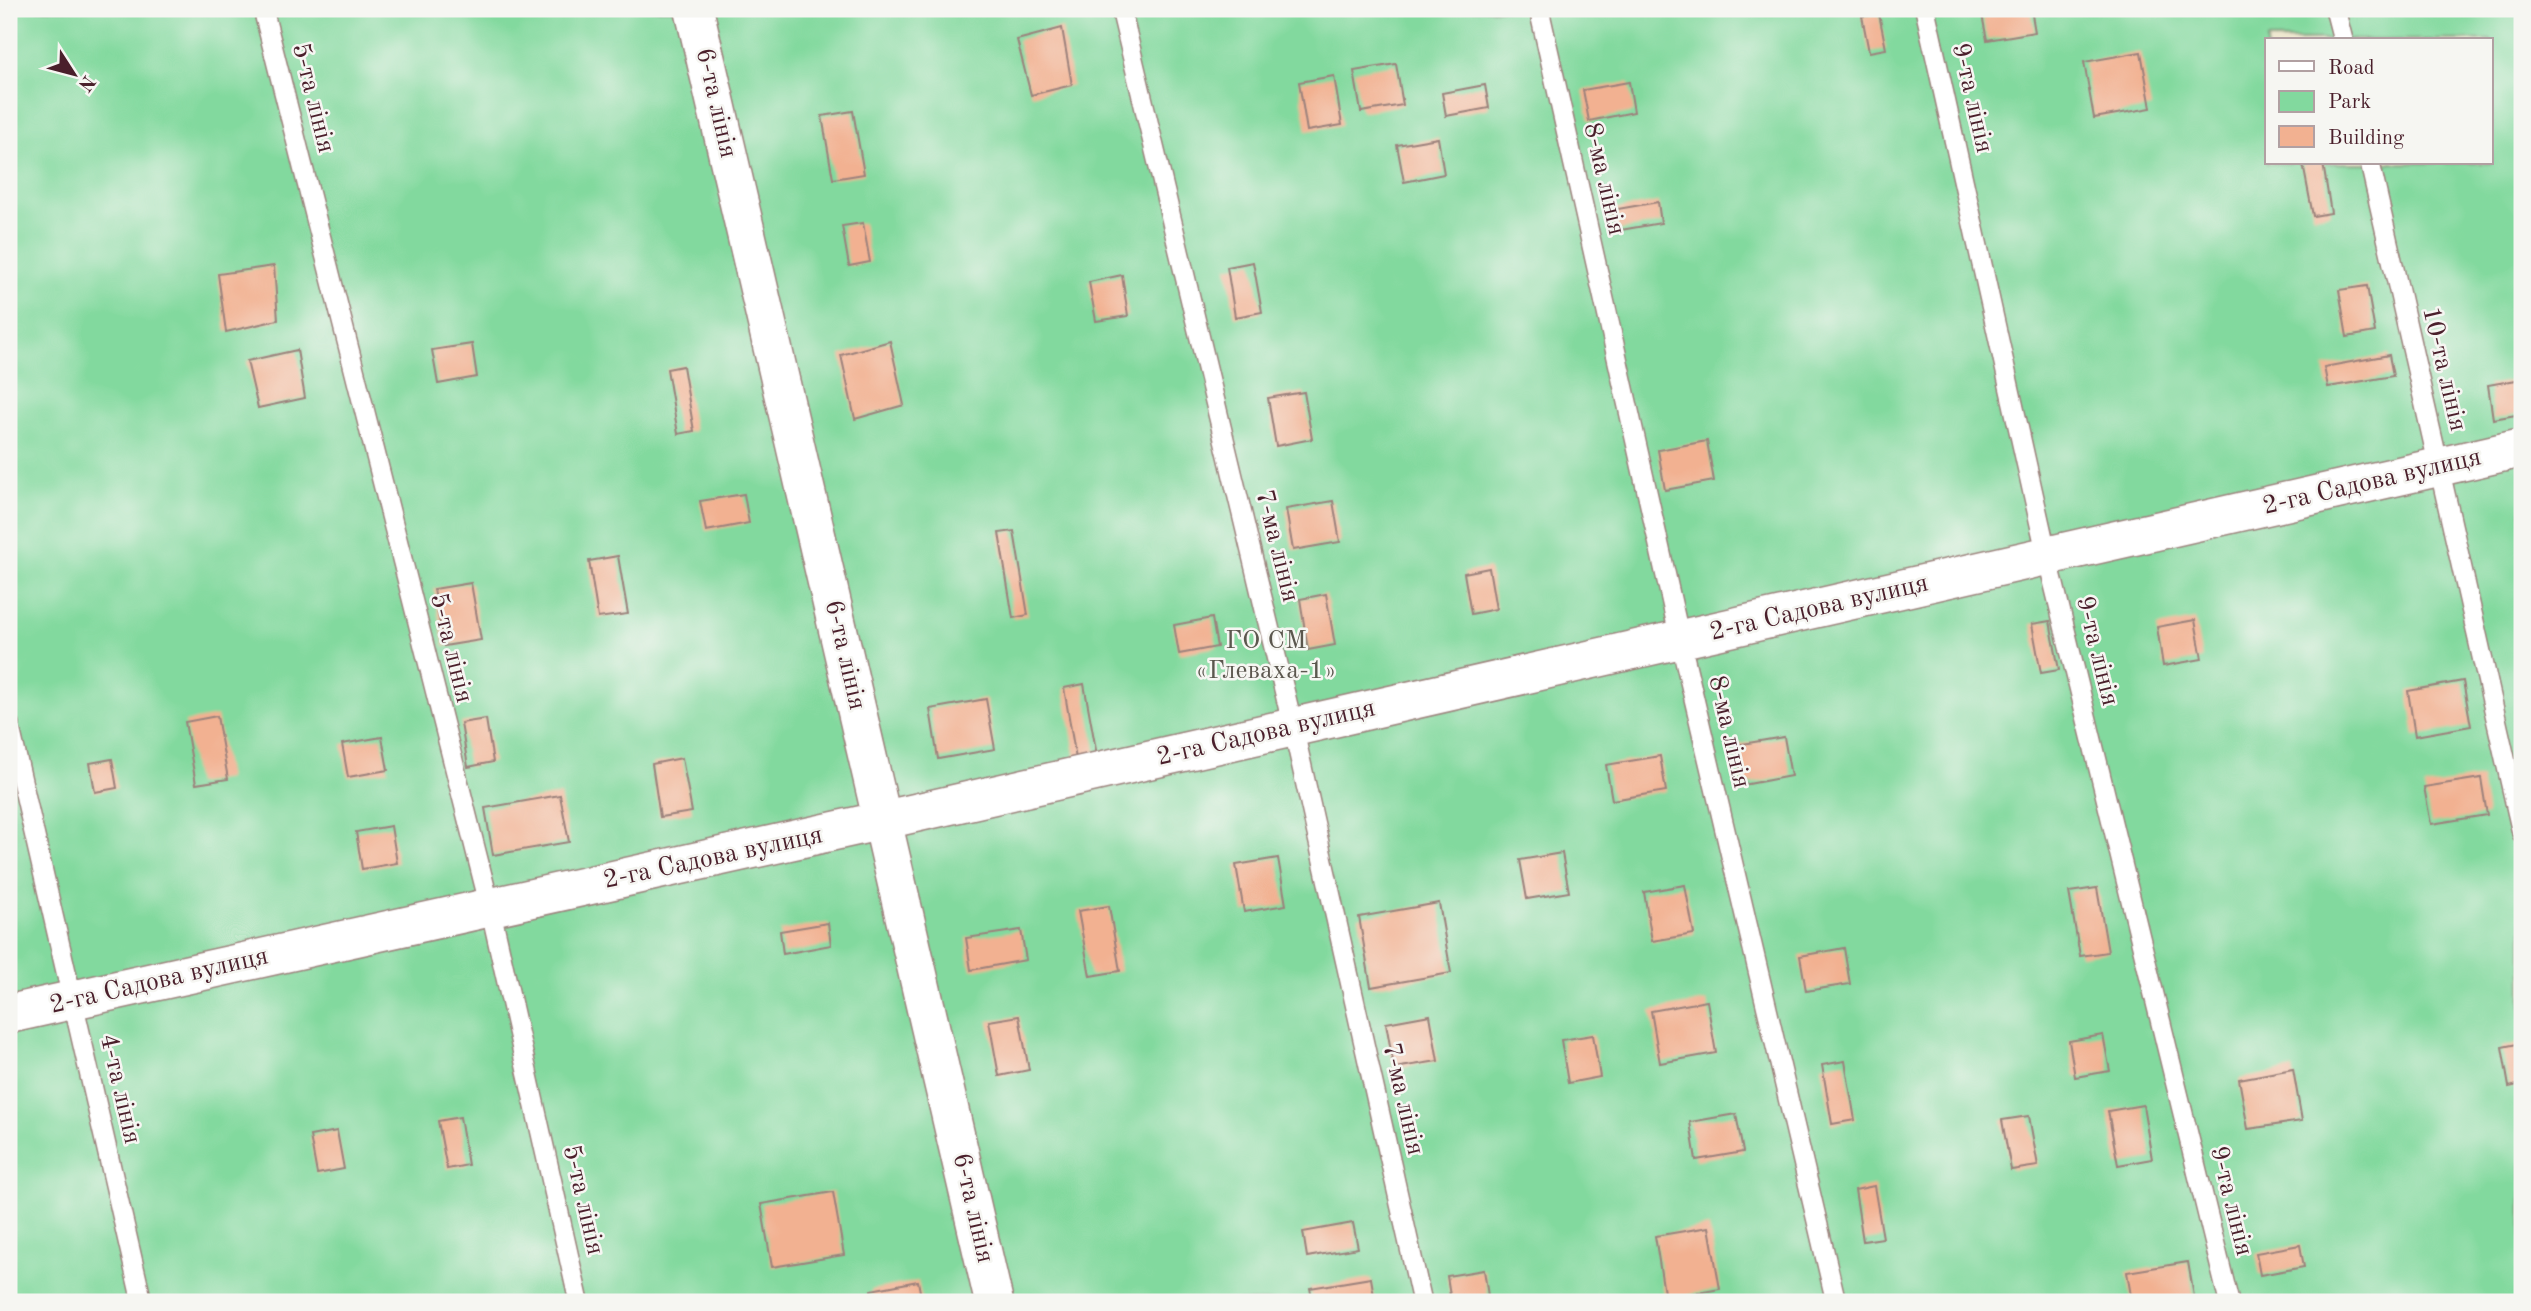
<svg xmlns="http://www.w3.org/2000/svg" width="2531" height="1311" font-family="'Old Standard TT',serif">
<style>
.green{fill:#82d99e;stroke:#667c64;stroke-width:2;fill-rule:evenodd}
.building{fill:#f2b191}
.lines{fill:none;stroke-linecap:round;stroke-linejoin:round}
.service-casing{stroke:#9c827c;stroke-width:22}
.minor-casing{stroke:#9c827c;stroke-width:41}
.service{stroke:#fff;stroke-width:19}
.minor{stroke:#fff;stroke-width:38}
.labels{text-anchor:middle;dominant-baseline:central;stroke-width:5;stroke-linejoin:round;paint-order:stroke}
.street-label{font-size:26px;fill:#4a1f2b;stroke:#f6f6f2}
.park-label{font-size:26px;fill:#5b574e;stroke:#f6f6f2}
</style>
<rect width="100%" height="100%" fill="#f6f6f2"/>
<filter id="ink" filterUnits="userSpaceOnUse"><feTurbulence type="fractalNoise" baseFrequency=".0143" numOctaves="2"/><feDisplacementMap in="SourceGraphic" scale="14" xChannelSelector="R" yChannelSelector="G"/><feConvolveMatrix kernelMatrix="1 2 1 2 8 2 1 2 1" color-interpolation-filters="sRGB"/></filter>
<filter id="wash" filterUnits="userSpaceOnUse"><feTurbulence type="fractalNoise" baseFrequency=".00686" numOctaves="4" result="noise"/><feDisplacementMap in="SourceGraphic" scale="28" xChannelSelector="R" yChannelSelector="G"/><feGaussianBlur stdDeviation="1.57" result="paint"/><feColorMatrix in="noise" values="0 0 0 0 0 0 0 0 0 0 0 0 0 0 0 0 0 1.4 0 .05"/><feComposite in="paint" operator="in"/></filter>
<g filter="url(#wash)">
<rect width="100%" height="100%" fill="#ede6cc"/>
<path class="green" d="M9,9H2522V1302H9ZM2267,40H2491V163H2267Z"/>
<g id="blocks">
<path class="building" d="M2017,9H2031L2035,32L1987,40L1982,15Z
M1879,14L1886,49L1869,52L1862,16Z
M1062,28L1072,85L1031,95L1017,40Z
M2141,52L2151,108L2094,118L2084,62Z
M1396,64L1403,105L1361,112L1354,71Z
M1334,76L1342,125L1307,131L1299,82Z
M1629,82L1634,112L1589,121L1583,90Z
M1485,85L1489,108L1446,116L1442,93Z
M853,111L864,174L833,179L822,116Z
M1438,138L1444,174L1404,182L1397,145Z
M2323,163L2331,213L2313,216L2303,164Z
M1658,202L1661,223L1615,231L1612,210Z
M863,223L870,262L849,266L842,226Z
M1253,262L1262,312L1235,317L1227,267Z
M274,266L278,320L226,332L218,274Z
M1122,275L1128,316L1096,321L1089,282Z
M2367,286L2375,332L2347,337L2339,290Z
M890,341L904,405L855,419L841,355Z
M472,344L477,377L438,384L432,350Z
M297,350L305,398L258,408L247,361Z
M2389,355L2393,376L2328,387L2324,367Z
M683,366L694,431L678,434L667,369Z
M2522,379V414L2493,419L2488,385Z
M1304,392L1312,439L1276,446L1268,398Z
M1707,441L1714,481L1665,490L1658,450Z
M744,494L749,523L706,531L700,501Z
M1333,501L1340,542L1293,550L1286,509Z
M1014,531L1028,615L1013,618L999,533Z
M618,556L628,614L598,618L589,561Z
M1489,568L1496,609L1471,614L1464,573Z
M471,583L481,640L444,646L434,589Z
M1326,594L1335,645L1308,650L1300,599Z
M1212,618L1217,647L1179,654L1174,625Z
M2195,620L2202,659L2163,666L2157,627Z
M2050,621L2059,670L2041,673L2032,624Z
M2463,681L2471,726L2415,736L2408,691Z
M1084,684L1098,761L1077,765L1064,688Z
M986,699L995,749L938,759L930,709Z
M217,716L228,779L196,784L185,722Z
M486,719L493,762L468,767L461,723Z
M382,737L388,770L348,777L342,744Z
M1784,737L1791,776L1743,785L1736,745Z
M1660,756L1666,791L1612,800L1606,765Z
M682,758L692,812L660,817L652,764Z
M112,759L117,788L95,792L90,763Z
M2481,778L2487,815L2431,824L2424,787Z
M560,795L569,842L493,855L485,808Z
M391,826L397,863L362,869L356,832Z
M1562,853L1569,892L1527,899L1520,860Z
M1278,858L1286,905L1244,912L1236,865Z
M1685,885L1694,934L1652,941L1644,892Z
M2097,888L2108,952L2080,956L2069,892Z
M1439,903L1451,973L1371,987L1359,917Z
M1109,906L1120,971L1090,976L1078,911Z
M828,923L831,945L783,954L780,931Z
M1021,930L1026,960L971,970L966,938Z
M1844,948L1850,984L1806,991L1800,956Z
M1707,1001L1716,1053L1660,1063L1651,1011Z
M1430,1015L1438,1061L1394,1068L1386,1023Z
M1019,1016L1029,1070L999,1076L989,1021Z
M1593,1035L1600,1077L1568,1083L1561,1040Z
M2103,1035L2110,1071L2075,1077L2069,1041Z
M2522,1043V1084L2509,1087L2502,1047Z
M1845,1061L1855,1120L1832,1124L1822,1065Z
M2293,1069L2302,1121L2248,1129L2239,1079Z
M2143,1105L2152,1159L2118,1165L2108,1111Z
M1736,1114L1743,1152L1696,1160L1690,1122Z
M2029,1116L2038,1166L2011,1170L2002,1120Z
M460,1117L468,1165L447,1169L438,1121Z
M337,1131L344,1169L317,1174L310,1136Z
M1874,1186L1883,1238L1863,1241L1855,1190Z
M833,1192L844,1255L772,1267L761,1204Z
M1353,1223L1358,1248L1307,1257L1303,1232Z
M1709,1227L1720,1289L1665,1299L1655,1236Z
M2300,1245L2304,1267L2260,1275L2256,1253Z
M2188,1262L2195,1302H2132L2127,1272Z
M1484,1270L1489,1302H1451L1447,1276Z
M1371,1278L1375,1302H1313L1310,1288Z
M918,1281L922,1302H873L871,1290Z"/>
</g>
</g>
<g filter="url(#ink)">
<use href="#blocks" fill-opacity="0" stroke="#9c827c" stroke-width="2"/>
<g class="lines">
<defs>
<path id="service" d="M263,9L490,907L579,1302
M1121,9L1293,727L1422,1302
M1539,9L1680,639L1836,1302
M1925,9L2047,556L2229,1302
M2335,9L2343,40
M2370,163L2522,833
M9,724L142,1302"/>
<path id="minor" d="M694,9L994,1302
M9,1014L884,820L2522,448"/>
</defs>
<use href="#service" class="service-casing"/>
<use href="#minor" class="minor-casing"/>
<use href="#service" class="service"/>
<use href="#minor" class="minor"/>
</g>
</g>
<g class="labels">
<g class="street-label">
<text transform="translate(313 98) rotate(76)">5-та лінія</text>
<text transform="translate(1972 98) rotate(77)">9-та лінія</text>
<text transform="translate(716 103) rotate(77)">6-та лінія</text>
<text transform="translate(1604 179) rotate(77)">8-ма лінія</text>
<text transform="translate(2444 369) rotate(77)">10-та лінія</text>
<text transform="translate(2372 482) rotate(-13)">2-га Садова вулиця</text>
<text transform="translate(1277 546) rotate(76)">7-ма лінія</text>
<text transform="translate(1819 608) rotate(-13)">2-га Садова вулиця</text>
<text transform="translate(451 648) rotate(76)">5-та лінія</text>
<text transform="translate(2097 651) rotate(76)">9-та лінія</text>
<text transform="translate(845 655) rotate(77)">6-та лінія</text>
<text transform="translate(1729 732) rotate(77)">8-ма лінія</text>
<text transform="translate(1266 733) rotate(-13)">2-га Садова вулиця</text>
<text transform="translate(713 858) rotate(-12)">2-га Садова вулиця</text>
<text transform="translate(159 981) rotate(-13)">2-га Садова вулиця</text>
<text transform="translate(120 1089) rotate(77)">4-та лінія</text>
<text transform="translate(1403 1099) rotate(77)">7-ма лінія</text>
<text transform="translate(583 1200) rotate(77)">5-та лінія</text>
<text transform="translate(2231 1201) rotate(76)">9-та лінія</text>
<text transform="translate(973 1208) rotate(77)">6-та лінія</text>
</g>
<g class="park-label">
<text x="1266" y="641">ГО СМ<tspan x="1266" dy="30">«Глеваха-1»</tspan></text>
</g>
</g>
<rect width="2531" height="1311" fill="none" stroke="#f6f6f2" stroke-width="35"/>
<rect x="2265" y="38" width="228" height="126" fill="#f6f6f2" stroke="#b1a0a2" stroke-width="2"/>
<rect x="2279" y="61" width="35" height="10" fill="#ffffff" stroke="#b1a0a2" stroke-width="2"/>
<text x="2328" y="74" font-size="21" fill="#4a1f2b">Road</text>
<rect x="2279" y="91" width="35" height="21" fill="#82d99e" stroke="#b1a0a2" stroke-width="2"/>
<text x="2328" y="108" font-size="21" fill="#4a1f2b">Park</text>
<rect x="2279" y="126" width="35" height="21" fill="#f2b191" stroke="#b1a0a2" stroke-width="2"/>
<text x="2328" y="144" font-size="21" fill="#4a1f2b">Building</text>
<g transform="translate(74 74) rotate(126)" stroke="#f6f6f2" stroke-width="5" paint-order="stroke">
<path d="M0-5L12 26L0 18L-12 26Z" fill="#4a1f2b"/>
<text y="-10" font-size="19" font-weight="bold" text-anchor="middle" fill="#4a1f2b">N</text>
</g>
</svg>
